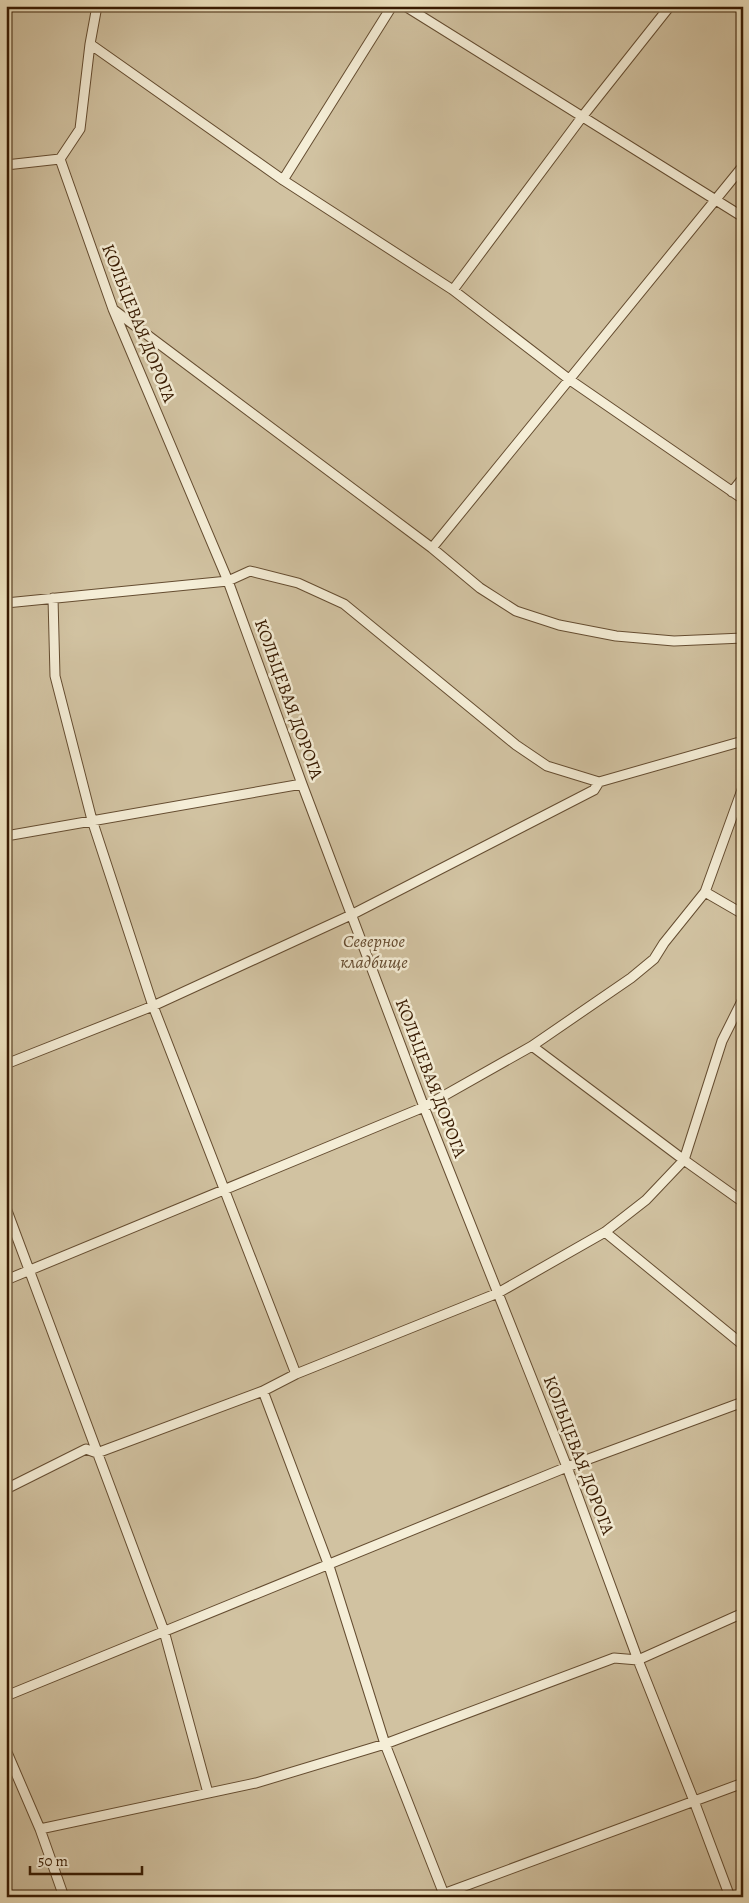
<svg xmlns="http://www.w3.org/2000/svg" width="749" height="1903" font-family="Alegreya,serif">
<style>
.green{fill:#d1c2a1;stroke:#846e51}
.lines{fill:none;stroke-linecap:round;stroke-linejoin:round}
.service-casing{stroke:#654d31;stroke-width:11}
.service{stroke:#f5eed7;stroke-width:9}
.labels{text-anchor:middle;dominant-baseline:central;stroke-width:5;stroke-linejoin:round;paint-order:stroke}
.street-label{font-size:18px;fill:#371a01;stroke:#f5eed7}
.park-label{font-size:18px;font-style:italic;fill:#654c31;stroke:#f5eed7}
</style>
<rect width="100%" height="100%" fill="#f0e5c2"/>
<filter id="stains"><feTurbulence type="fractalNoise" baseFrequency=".004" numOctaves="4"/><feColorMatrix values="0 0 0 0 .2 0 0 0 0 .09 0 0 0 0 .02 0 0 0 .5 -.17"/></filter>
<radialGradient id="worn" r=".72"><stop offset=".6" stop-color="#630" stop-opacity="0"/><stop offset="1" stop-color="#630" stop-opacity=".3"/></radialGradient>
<path class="green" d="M6,6H743V1897H6Z"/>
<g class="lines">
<defs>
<path id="service" d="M405,6L743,217
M90,44L283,180L453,290L570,380L743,499
M60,159L113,309L228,581L302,784L424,1107L567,1467L638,1660L694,1801L730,1897
M60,159L80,129L90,44L97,6
M6,165L60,159
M283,180L392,6
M453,290L582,117L670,6
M114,310L432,548L480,588L516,611L559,625L616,636L674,641L743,638
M732,492L743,478
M432,548L743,166
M53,598L55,676L92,820L153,1006L296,1374
M6,603L228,581L250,571L298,583L344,604L516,745L547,766L599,782L743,741
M6,836L302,784
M705,892L743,914
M532,1046L684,1160L743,1202
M6,1064L153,1006L351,915L594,790L599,782
M6,1208L164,1631L208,1793
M605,1232L743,1345
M6,1280L424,1107L532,1046L631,978L654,959L664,943L705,892L743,787
M263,1391L329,1566L385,1744L445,1897
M6,1489L86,1449L97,1453L263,1391L296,1374L498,1293L605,1232L646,1200L684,1160L722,1041L743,999
M6,1696L567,1467L743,1402
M6,1750L40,1829L64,1897
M40,1829L256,1783L385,1744L614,1658L638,1660L743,1613
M435,1897L743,1783"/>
</defs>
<use href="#service" class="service-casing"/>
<use href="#service" class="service"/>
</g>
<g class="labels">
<g class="street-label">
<text transform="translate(139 323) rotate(68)">КОЛЬЦЕВАЯ ДОРОГА</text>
<text transform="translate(289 699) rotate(70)">КОЛЬЦЕВАЯ ДОРОГА</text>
<text transform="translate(431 1078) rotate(69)">КОЛЬЦЕВАЯ ДОРОГА</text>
<text transform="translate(579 1455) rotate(69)">КОЛЬЦЕВАЯ ДОРОГА</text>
</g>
<g class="park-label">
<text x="374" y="941">Северное<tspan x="374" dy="21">кладбище</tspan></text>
</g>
</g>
<rect width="749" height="1903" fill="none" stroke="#f0e5c2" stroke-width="25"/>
<rect x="8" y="8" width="734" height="1888" fill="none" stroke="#371a01" stroke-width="2.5"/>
<rect x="12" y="12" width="724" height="1878" fill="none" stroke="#371a01"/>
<path d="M30 1866v8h112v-8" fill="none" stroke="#371a01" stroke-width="2.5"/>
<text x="38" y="1866" font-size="15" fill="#371a01" stroke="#f5eed7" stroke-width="4" paint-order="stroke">50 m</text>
<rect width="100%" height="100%" filter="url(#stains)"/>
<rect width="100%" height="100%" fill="url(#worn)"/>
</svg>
